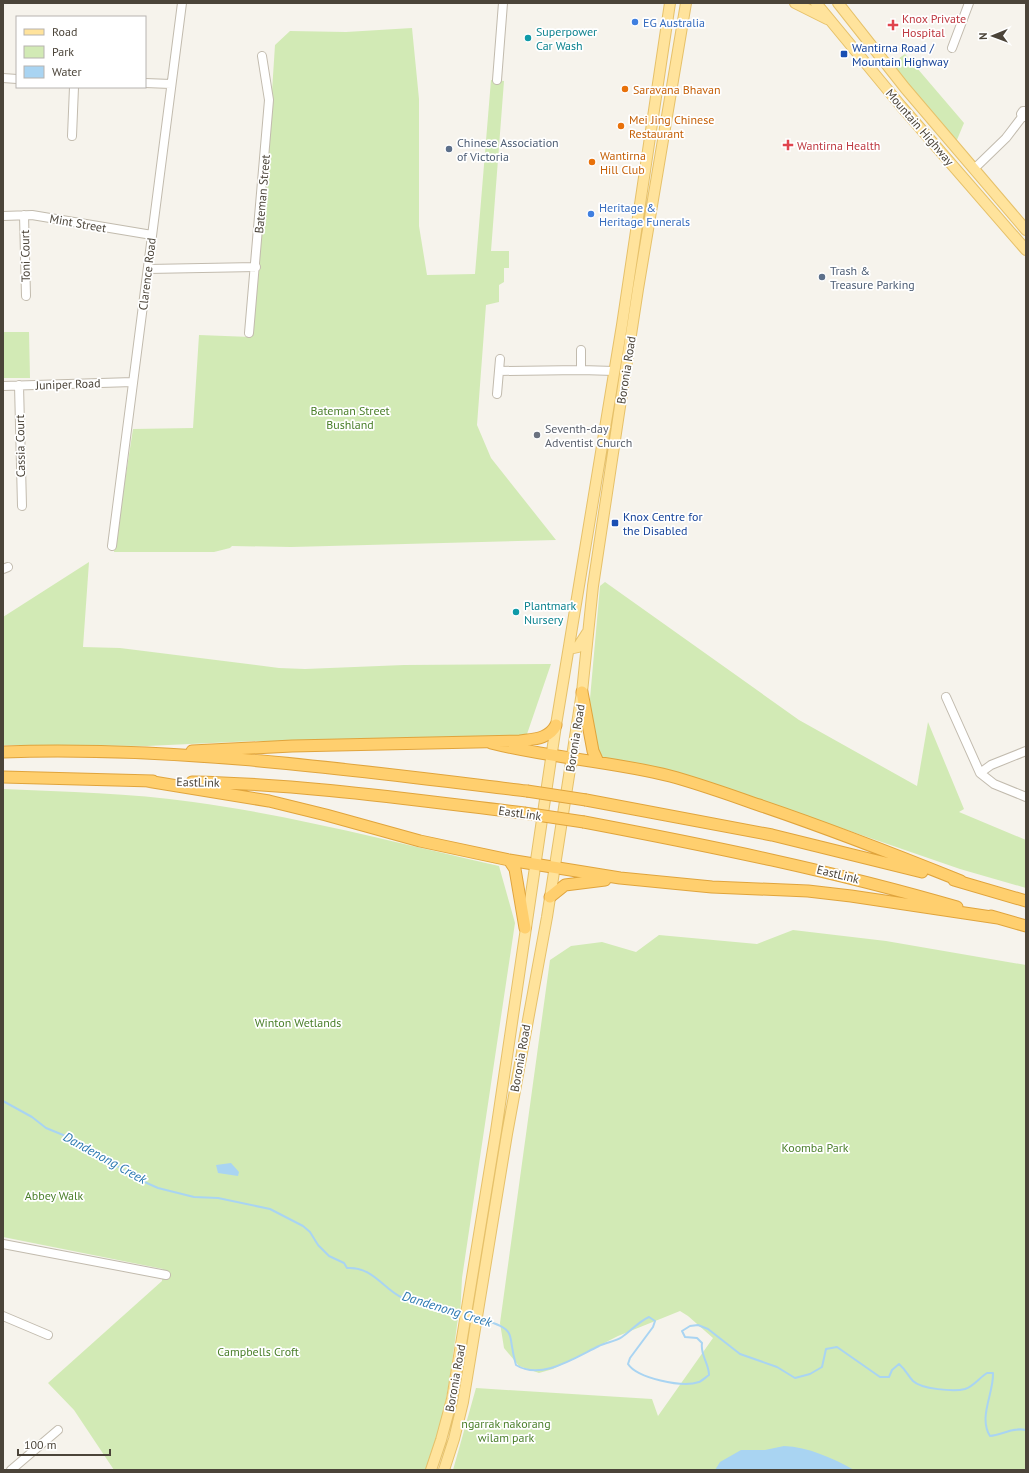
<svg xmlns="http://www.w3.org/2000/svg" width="1029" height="1473" font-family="'PT Sans',sans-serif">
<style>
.green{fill:#d2eab5}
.water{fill:#a9d4f2}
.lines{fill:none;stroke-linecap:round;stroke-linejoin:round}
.stream{stroke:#a9d4f2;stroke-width:2}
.minor-casing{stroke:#c2bbae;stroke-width:10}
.major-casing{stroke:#e6c16a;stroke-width:12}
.highway-casing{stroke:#e0a43c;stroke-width:13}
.minor{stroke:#fff;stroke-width:8}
.major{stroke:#ffe39c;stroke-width:10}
.highway{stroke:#ffcf6e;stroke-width:11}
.highway-bridge-casing{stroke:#e0a43c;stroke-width:13;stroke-linecap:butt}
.highway-bridge{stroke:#ffcf6e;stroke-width:11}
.shop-dot{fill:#3f7fe0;stroke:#fff;stroke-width:1.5}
.health-dot{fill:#e0444e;stroke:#fff;stroke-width:1.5}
.culture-dot{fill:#0f9aa8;stroke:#fff;stroke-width:1.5}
.transit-dot{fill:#1a4fb4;stroke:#fff;stroke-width:1.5}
.food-dot{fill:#e8710a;stroke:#fff;stroke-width:1.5}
.service-dot{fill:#5c6f8a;stroke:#fff;stroke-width:1.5}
.worship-dot{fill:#6b7280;stroke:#fff;stroke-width:1.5}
.labels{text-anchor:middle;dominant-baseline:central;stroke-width:3.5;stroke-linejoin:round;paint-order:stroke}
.health-label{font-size:12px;fill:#be3a42;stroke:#fff;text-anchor:start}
.shop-label{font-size:12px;fill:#366cbe;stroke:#fff;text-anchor:start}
.culture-label{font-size:12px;fill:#0d838f;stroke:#fff;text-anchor:start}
.transit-label{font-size:12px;fill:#164399;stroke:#fff;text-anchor:start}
.food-label{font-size:12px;fill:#c56008;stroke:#fff;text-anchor:start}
.street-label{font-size:12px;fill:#4b4439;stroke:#fff}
.service-label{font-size:12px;fill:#4e5e75;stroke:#fff;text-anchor:start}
.park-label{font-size:12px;fill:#4a7f2a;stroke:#fff}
.worship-label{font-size:12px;fill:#5b616d;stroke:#fff;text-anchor:start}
.water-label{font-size:13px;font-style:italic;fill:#2e7ab2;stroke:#fff}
</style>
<rect width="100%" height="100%" fill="#f6f3ec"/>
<path class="green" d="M412,28L419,99V226L427,275L475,274L491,80L504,81L491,251H509V268H504V282L499,285V302L486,305L477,425L491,458L556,540L291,547L232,546L230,548L214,552H114L133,429L193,428L199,335L251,337L266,184L275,45L290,31L346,32Z
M905,54L964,123L954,147L888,66Z
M3,332H29L30,378H3Z
M89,562L83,647L120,648L279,668L305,669L404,665L551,664L526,737L357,741H254L147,746L3,745V617Z
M605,582L799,720L917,786L928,722L964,809L959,812L1026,840V888L960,869L719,786L649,766L602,757L596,750L589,710L600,586Z
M3,789C67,792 130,793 193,802C296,816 397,843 499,866L515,923L462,1278L460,1318H458C451,1369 446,1423 425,1470H114L74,1410L48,1383L162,1281L163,1269L3,1237Z
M793,930L886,941L1026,965V1470H453L476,1388L652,1399L658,1416L713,1338L688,1316L680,1311L618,1336L553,1369L539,1373L519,1366L504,1348L500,1323L550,960L571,946L602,942L636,952L659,935L757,944Z"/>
<path class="water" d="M231,1163L239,1172L238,1176L218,1173L216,1165Z
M784,1446C808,1447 833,1458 854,1470H715L720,1462L741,1450H765Z"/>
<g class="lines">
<path class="stream" d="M3,1101L32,1117L46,1128L73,1139L140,1180L158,1188L194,1197L218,1198L270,1209L303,1226L310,1232L318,1245L329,1256L344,1263L347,1268C373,1266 384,1290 403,1298C422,1307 443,1310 463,1314
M479,1318C520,1331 506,1331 516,1365C541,1381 576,1357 599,1346C606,1342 615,1342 622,1337C631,1331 638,1322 649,1317L655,1321L653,1327L630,1358L628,1364C637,1378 682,1388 699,1382C702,1381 706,1377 709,1375C709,1363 700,1355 702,1343L697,1338L685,1337L682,1331L690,1326L698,1325L708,1329L740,1354L777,1367L795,1378L810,1374L822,1367L826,1349L837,1347L880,1377H889L892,1370L899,1364C906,1370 908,1376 913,1381C921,1389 954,1392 965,1389C974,1386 979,1378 987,1373H993C994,1393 978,1417 990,1436C1002,1435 1013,1427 1026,1430"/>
<defs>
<path id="minor" d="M952,48L969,3
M3,78L17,79
M497,80L503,3
M145,83L171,84
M1026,111H1023L1021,114L1022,117H1026
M72,136L74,87
M974,169L1006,138L1022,117
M24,215L26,296
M3,216L32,215L152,235
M148,269L256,267
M249,333L269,100L262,56
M581,370V350
M499,371L581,370L614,371
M19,385L22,506
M3,386L133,382
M497,394L500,359
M112,546L182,3
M3,569L8,567
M946,697L980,773L994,784L1026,797
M980,773L991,765L1026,751
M3,1244L166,1275
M3,1316L48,1335
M11,1470L58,1430"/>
<path id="major" d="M795,3L827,19
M816,3L901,106L1026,250
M838,3L905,88L1026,230
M569,649L578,647L587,633
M431,1470L441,1440L452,1399L496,1131L556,725L622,325L670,3
M444,1470L454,1439L463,1402L507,1134L547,917L582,692L593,586L619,413L638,289L686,3"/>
<path id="highway" d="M582,692L593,751L598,762
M491,743C549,758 611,761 670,776C700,784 730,795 759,805C827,828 894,854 961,881
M192,751L292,746L520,741C534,739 549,739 556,725
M3,752C178,746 353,770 527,791
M3,777L153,781
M147,781L269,801L326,815L420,841L509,860L620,878L712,887L808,891L851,896L998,918
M192,782C304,784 414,800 524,813
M586,800L772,835L922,872
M584,822C710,846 834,871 957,907
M509,860L515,869L525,928
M954,880L1026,901
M550,897L565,885L605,880
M991,916L1026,926"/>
</defs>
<use href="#minor" class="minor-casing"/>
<use href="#major" class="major-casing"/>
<use href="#highway" class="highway-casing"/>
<use href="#minor" class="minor"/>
<use href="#major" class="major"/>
<use href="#highway" class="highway"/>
<defs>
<path id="highway-bridge" d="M527,791L586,800
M524,813L584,822"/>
</defs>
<use href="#highway-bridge" class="highway-bridge-casing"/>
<use href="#highway-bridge" class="highway-bridge"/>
</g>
<g class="shop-dot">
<circle cx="635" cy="22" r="4"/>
<circle cx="591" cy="214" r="4"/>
</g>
<g class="health-dot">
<path d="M891 19h4v4h4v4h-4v4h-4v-4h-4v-4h4z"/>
<path d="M786 139h4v4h4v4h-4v4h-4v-4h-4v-4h4z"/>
</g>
<g class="culture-dot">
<circle cx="528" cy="38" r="4"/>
<circle cx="516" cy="612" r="4"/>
</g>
<g class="transit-dot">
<rect x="840" y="50" width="8" height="8" rx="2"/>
<rect x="611" y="519" width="8" height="8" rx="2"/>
</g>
<g class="food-dot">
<circle cx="625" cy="89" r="4"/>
<circle cx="621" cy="126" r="4"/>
<circle cx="592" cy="162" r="4"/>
</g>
<g class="service-dot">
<circle cx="449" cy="149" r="4"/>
<circle cx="822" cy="277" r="4"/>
</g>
<circle class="worship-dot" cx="537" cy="435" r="4"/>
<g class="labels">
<g class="health-label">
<text x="902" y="18">Knox Private<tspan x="902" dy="14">Hospital</tspan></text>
<text x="797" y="145">Wantirna Health</text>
</g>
<g class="shop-label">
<text x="643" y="22">EG Australia</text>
<text x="599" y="207">Heritage &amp;<tspan x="599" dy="14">Heritage Funerals</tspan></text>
</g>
<g class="culture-label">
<text x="536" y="31">Superpower<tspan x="536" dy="14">Car Wash</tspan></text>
<text x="524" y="605">Plantmark<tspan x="524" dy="14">Nursery</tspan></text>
</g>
<g class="transit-label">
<text x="852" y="47">Wantirna Road /<tspan x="852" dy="14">Mountain Highway</tspan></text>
<text x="623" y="516">Knox Centre for<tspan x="623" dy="14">the Disabled</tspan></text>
</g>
<g class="food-label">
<text x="633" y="89">Saravana Bhavan</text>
<text x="629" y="119">Mei Jing Chinese<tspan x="629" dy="14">Restaurant</tspan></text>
<text x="600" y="155">Wantirna<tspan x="600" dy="14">Hill Club</tspan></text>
</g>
<g class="street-label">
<text transform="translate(920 127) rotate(49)">Mountain Highway</text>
<text transform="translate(262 194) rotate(-85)">Bateman Street</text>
<text transform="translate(78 223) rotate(10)">Mint Street</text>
<text transform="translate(25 256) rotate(-91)">Toni Court</text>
<text transform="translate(147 274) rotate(-83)">Clarence Road</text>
<text transform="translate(626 370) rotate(-81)">Boronia Road</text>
<text transform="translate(68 384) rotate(-2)">Juniper Road</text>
<text transform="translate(20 446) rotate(-91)">Cassia Court</text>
<text transform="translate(575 738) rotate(-81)">Boronia Road</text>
<text transform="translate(198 782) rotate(1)">EastLink</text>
<text transform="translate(520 813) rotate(8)">EastLink</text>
<text transform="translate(838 874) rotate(14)">EastLink</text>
<text transform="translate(520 1058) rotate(-80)">Boronia Road</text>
<text transform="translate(455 1378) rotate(-80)">Boronia Road</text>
</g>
<g class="service-label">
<text x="457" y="142">Chinese Association<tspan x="457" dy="14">of Victoria</tspan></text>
<text x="830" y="270">Trash &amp;<tspan x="830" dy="14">Treasure Parking</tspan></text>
</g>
<g class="park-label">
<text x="350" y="410">Bateman Street<tspan x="350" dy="14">Bushland</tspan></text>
<text x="298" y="1022">Winton Wetlands</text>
<text x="815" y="1147">Koomba Park</text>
<text x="54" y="1195">Abbey Walk</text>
<text x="258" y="1351">Campbells Croft</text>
<text x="506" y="1423">ngarrak nakorang<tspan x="506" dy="14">wilam park</tspan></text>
</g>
<g class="worship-label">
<text x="545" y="428">Seventh-day<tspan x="545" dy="14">Adventist Church</tspan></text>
</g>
<g class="water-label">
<text transform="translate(105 1158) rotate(29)">Dandenong Creek</text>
<text transform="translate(447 1309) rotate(17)">Dandenong Creek</text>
</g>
</g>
<rect width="1029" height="1473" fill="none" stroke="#4b4439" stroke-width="8"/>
<rect x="16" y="16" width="130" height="72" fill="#ffffff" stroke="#b7b4b0"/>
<rect x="24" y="29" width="20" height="6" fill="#ffe39c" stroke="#b7b4b0"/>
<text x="52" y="36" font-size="12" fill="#4b4439">Road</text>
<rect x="24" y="46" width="20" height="12" fill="#d2eab5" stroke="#b7b4b0"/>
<text x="52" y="56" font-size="12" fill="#4b4439">Park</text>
<rect x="24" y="66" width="20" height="12" fill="#a9d4f2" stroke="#b7b4b0"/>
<text x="52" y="76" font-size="12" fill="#4b4439">Water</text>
<g transform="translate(993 36) rotate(269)" stroke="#ffffff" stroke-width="3" paint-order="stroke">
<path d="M0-3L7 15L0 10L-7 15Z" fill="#4b4439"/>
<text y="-6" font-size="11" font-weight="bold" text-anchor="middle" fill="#4b4439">N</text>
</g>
<path d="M18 1449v6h92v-6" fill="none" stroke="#4b4439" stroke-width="2"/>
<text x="24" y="1449" font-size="12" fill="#4b4439" stroke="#ffffff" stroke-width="3" paint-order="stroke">100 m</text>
</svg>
